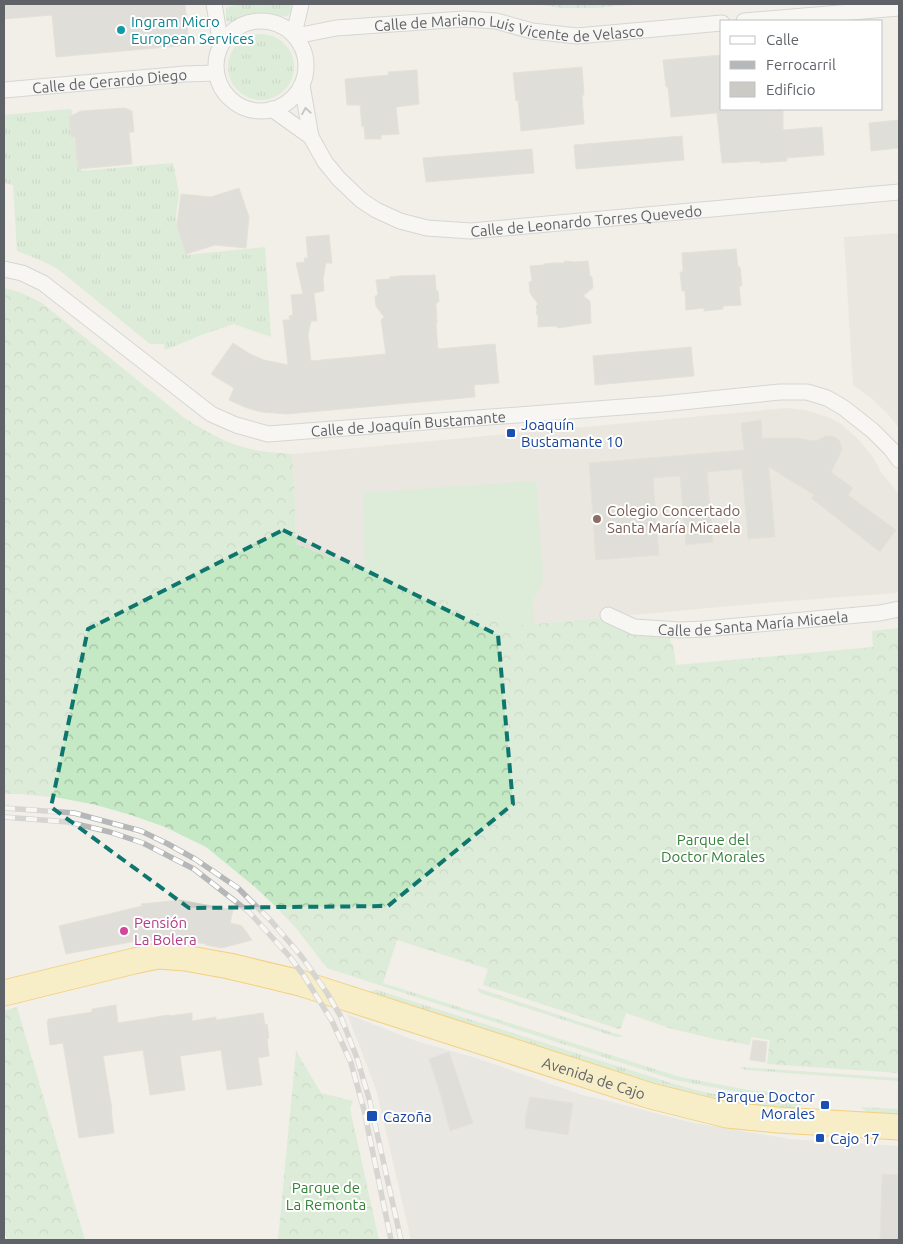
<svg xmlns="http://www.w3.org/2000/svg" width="903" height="1244" font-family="Ubuntu,sans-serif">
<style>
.industrial{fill:#e0deda}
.education{fill:#e1ded6}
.grass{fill:url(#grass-tufts)}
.forest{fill:url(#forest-crowns)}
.pitch{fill:#c5e8c5}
.building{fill:#cccac5;stroke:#d6d1c6}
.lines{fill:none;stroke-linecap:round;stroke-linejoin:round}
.minor-casing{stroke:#b5b8bc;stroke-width:17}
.trunk-casing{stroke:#f9ab00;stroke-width:27}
.minor{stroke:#fff;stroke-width:15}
.trunk{stroke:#feeaa1;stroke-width:25}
.rail-casing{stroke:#b6b7b8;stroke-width:5.5}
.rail{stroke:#fff;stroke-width:4;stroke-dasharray:11;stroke-linecap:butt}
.oneway{stroke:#979a9d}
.marked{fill:none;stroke:#0f766e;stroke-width:4;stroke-dasharray:10 6;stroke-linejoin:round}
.culture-dot{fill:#0f9aa8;stroke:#fff;stroke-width:2}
.transit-dot{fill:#1a4fb4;stroke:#fff;stroke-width:2}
.education-dot{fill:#8d6e63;stroke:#fff;stroke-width:2}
.hotel-dot{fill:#d1479c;stroke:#fff;stroke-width:2}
.labels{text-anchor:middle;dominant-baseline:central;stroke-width:4;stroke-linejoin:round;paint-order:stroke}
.culture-label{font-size:15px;fill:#0d838f;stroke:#fff;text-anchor:start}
.street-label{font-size:15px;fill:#5f6368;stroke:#fff}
.transit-label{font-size:15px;fill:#164399;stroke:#fff;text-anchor:start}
.education-label{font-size:15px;fill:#785e54;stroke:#fff;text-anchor:start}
.park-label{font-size:15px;fill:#348238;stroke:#fff}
.hotel-label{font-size:15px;fill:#b23c85;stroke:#fff;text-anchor:start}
</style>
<defs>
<pattern id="grass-tufts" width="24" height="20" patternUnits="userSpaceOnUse" patternTransform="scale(1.25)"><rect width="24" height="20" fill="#c5e8c5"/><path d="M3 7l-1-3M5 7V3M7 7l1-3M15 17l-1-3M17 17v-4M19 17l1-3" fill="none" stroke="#a3c0a4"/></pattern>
<pattern id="forest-crowns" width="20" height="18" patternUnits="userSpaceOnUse" patternTransform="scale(1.25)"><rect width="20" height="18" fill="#c5e8c5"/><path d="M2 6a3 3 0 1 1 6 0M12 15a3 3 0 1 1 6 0" fill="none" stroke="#a3c0a4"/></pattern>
</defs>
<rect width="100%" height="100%" fill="#f1efe8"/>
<path class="industrial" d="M347,1014L416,1041L476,1058L582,1095L616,1103L689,1122L791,1139L899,1146V1240H411L377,1093L363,1055Z"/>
<path class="education" d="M899,233V428L887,413L870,397L853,385L844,237Z
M787,408L805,410L830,418L841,424L857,438L873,457L881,472L899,494V592L895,593L764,603L511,626L296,544L294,478L292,454Z"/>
<path class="grass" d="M238,4H291V11L288,16L279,17L263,14L248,16L235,22L226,21V8Z
M228 67a33 33 0 1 1 66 0a33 33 0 1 1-66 0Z
M69,109L72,110L75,146H79L81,171L173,163L179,193L176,215L177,227L187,255L265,247L271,337L234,324L204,334L165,350L164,344H150L58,269L40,260L17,251L13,185L4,183V115Z
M383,983L680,1077L748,1090L799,1094L798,1098L743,1093L675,1080L382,986Z
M477,988L623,1036L621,1037H616L483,994L479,992Z
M377,990L671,1083L703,1092L741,1098L803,1103L798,1108L752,1105L721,1101L659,1086L370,992L371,991Z
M740,1067L899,1078V1081L745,1070Z
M861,1107L899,1109V1114L867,1112Z"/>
<path class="forest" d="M536,4H640L594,8H561Z
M4,288L19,292L42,303L183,417C209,434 236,449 268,452C276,453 284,453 292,454L294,478L296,544L511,626L601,618L669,635L671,644H673L676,665L873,647L872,631L899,628V1073L767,1064L770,1040L751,1037L750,1045L714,1039L669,1028L626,1013L621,1028L619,1029L483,985L488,969L397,940L382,986L327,968L296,928L274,905L255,887L206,847L165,827L131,815L96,805L60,798L21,794H4Z
M17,1007L85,1240H7L4,1229V1011Z
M296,1051L321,1093L353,1101L350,1109L379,1240H278Z"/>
<path class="pitch" d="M536,481L543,580L533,601L534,624L511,626L365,570L363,493Z"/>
<path class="building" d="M4,4H185L189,45L56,57L52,15L4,19Z
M722,55V109H783V130L822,127L824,155L787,158V161L773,162L760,163V161L722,163L717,113L671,117L668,87H666L663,60Z
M582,67L584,95H582L584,124L521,131L518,100L516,101L513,73Z
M417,70L419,104L396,107L399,134L381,135V139H365L364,126L362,127L360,105H347L345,79L389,75L388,72Z
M125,108L132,111L134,132H129L132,164L78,169L75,137H71L69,117L81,111Z
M899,120V148L871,151L869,123Z
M682,136L684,160L576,169L574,145Z
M532,149L534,173L426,182L423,158Z
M239,188L249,217L246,248L215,245L186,254L177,226L181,194L211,197Z
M329,235L332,263H326L323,279L324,291L314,293L317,321H311L308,335L311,361L386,354L381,320L384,317L376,306L375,296L378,295L376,280L390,279V277L398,276L435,275L436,290L438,291L439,301L436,304L437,322L436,324L438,349L495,344L499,383L474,385L475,397L287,414L262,412L247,408L229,400L234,388L211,374L233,343L250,354L264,360L288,365L283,320H290L289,316L293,315L291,295L303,294L296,263L305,262L304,258H308L306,237Z
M736,249L738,267H740L742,286H739L741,305L723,306V309L704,311V308L686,310L685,291H682L680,272H683L682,253Z
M565,261L575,262L588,261L590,276L592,277L593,288L583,296L590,301L591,323L558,328L556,326L538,327V315L536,314L537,310L536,306L538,304L530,293L529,282L532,281L530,266L544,265V264L552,263H564Z
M691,347L694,376L595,385L593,356Z
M761,420L762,438H796L816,441L826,436H831L836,438L839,440L841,445L842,450L831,472L853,488L848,495L896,530L880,552L811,498L814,495L769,467L775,537L748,539L742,469L707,472L713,542L686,545L680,476L653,478L659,555L596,560L589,463L744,450L741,423Z
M180,900L233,910L230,923L242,926L252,940L222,948L206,945V944L177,939L136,941L66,954L59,926L142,906L141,904Z
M116,1005L118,1023L169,1015V1016L192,1013V1021L216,1017V1020L263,1013L265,1025L267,1024L269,1038L267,1039L269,1056L258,1058L262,1085L227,1090L221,1050L180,1056L185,1090L150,1095L143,1050L103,1056L112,1109L111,1110L114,1133L79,1138L63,1043L50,1045L47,1021H49L48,1019L92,1012V1009Z
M753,1040L767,1042L765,1062L750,1060Z
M449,1052L473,1123L450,1131L441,1096L429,1059Z
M530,1097L573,1103L568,1135L525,1128L526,1119H525Z
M882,1174L899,1175V1240H880Z"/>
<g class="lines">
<defs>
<g id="minor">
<path d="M214,4L221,45"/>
<circle cx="261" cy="66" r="45"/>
<path d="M744,21L899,8"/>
<path d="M294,34L301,4"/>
<path id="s1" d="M296,36L336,28L464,19L496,21L532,31L577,36L722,23"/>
<path id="s2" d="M302,85L311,137L325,162L339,179L361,200L376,210L400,221L427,228L471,231L899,192"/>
<path id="s3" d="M4,90L185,74L216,73"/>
<path d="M272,109L311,137"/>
<path id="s4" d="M4,269L22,273L43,283L211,414L236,425L268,434L662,404L780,392H807L827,398L844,408L873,431L891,449L899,460"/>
<path id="s5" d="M608,615L634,627L680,630L704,629L880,613L899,609"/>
</g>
<g id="trunk">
<path id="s6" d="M4,993L134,961L158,956L185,958L229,966L300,983L651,1096L727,1115L778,1120L899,1127"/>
</g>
</defs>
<use href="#minor" class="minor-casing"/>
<use href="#trunk" class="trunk-casing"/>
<use href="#minor" class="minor"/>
<use href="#trunk" class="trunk"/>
<defs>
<path id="rail" d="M4,808L74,813L141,831L168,844L195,859L238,888L272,922L302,957L327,993L341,1017L357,1058L370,1102L401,1240
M4,817L68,822L110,832L143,843L194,869L249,912L290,957L304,976L332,1021L351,1063L364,1110L391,1240"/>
</defs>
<use href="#rail" class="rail-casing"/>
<use href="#rail" class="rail"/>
</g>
<defs><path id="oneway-chevron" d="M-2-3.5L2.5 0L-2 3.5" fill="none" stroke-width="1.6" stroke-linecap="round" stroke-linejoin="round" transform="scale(1.25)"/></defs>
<use class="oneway" href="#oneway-chevron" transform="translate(306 111) rotate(-99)"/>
<path d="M0 0H903V1244H0ZM283,530L498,635L513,804L388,906L189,908L51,807L88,629Z" fill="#f1efe8" fill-opacity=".55" fill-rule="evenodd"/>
<path class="marked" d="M283,530L498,635L513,804L388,906L189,908L51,807L88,629Z"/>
<circle class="culture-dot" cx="121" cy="30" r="5"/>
<g class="transit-dot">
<rect x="506" y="428" width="10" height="10" rx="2.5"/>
<rect x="820" y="1100" width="10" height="10" rx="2.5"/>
<rect x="366" y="1110" width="12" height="12" rx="2.5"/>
<rect x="815" y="1133" width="10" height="10" rx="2.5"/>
</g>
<circle class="education-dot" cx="597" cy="519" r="5"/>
<circle class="hotel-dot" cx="124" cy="931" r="5"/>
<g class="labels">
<g class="culture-label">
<text x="131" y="21">Ingram Micro<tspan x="131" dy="17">European Services</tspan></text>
</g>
<g class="street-label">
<text stroke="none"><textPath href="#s1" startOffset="215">Calle de Mariano Luis Vicente de Velasco</textPath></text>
<text stroke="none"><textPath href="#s3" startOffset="106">Calle de Gerardo Diego</textPath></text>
<text stroke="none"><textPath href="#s2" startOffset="366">Calle de Leonardo Torres Quevedo</textPath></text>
<text stroke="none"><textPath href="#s4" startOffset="456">Calle de Joaquín Bustamante</textPath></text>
<text stroke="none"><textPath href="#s5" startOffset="148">Calle de Santa María Micaela</textPath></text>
<text stroke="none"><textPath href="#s6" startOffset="612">Avenida de Cajo</textPath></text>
</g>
<g class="transit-label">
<text x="521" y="424">Joaquín<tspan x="521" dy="17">Bustamante 10</tspan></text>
<text x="815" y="1096" text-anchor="end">Parque Doctor<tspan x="815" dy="17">Morales</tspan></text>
<text x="383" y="1116">Cazoña</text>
<text x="830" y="1138">Cajo 17</text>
</g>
<g class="education-label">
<text x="607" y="510">Colegio Concertado<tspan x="607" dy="17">Santa María Micaela</tspan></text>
</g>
<g class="park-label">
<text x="713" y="839">Parque del<tspan x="713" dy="17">Doctor Morales</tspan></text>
<text x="326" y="1187">Parque de<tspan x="326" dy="17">La Remonta</tspan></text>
</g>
<g class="hotel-label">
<text x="134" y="922">Pensión<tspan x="134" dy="17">La Bolera</tspan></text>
</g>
</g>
<rect width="903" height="1244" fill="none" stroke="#5f6368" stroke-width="10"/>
<rect x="720" y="20" width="162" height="90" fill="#ffffff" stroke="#bfc1c3"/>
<rect x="730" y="36" width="25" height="8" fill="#ffffff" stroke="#bfc1c3"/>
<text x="766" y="45" font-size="15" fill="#5f6368">Calle</text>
<rect x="730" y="61" width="25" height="8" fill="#b6b7b8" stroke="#bfc1c3"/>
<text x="766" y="70" font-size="15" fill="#5f6368">Ferrocarril</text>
<rect x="730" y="82" width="25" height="15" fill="#cccac5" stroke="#bfc1c3"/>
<text x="766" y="95" font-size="15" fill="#5f6368">Edificio</text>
</svg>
